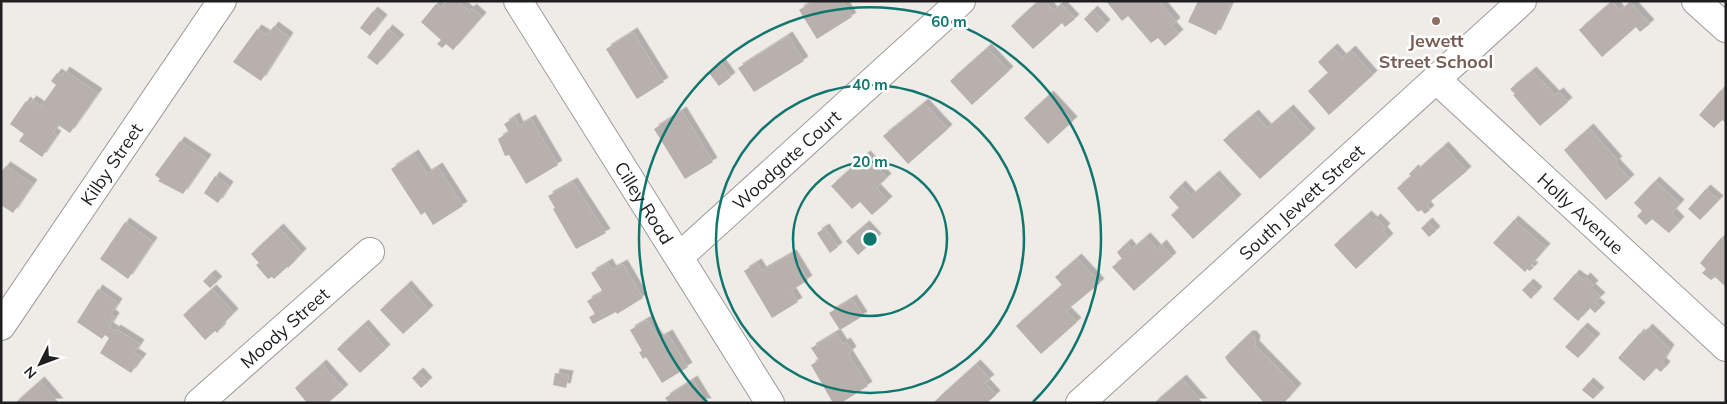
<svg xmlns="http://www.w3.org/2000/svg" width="1727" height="404" font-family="Mulish,sans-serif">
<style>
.building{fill:#b8b0ad;filter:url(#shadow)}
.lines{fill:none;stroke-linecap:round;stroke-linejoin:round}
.minor-casing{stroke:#9c9c9c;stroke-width:30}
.minor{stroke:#fff;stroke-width:28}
.ring{fill:none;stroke:#0f766e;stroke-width:2.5}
.education-dot{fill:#8d6e63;stroke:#fff;stroke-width:2}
.labels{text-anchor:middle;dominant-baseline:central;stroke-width:5;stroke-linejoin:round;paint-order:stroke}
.education-label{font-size:18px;font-weight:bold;fill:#785e54;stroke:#fff}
.street-label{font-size:18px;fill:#1f1f1f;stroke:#fff}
.centre{fill:#0f766e;stroke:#fff;stroke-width:2.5}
.ring-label{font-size:15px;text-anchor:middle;font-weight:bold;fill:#0f766e;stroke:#fff;stroke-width:5;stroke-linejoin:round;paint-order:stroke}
</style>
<defs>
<filter id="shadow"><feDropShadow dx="4.5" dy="-4.5" stdDeviation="0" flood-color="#0004"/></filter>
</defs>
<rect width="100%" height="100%" fill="#efebe7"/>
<path class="building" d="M447,1H457L469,11L472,8L482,17L453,50L446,44L442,48L437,44L441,40L421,22L436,4L441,8Z
M814,1H842L852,17L817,39L799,10Z
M1038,1H1045L1053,11L1061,4L1075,19L1065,27L1062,23L1033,49L1011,26Z
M1106,1H1159L1176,22L1172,26L1179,34L1165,46L1158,38L1151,43L1128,16L1122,21Z
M1198,1H1232L1216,35L1188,22Z
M1612,1L1620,11L1630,2L1650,24L1640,32L1636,27L1602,57L1579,30Z
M1093,10L1106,24L1097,33L1084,19Z
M373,11L383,19L370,36L360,28Z
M274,26L289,37L261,81L233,62L257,29L267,35Z
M388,29L400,39L377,65L367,57Z
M633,32L664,82L637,99L606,49Z
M788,36L804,61L754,92L738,68Z
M987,48L1009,71L972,105L950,81Z
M1333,48L1342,58L1351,50L1373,75L1329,115L1308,91L1328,73L1318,62Z
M721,63L731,77L719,86L709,73Z
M65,71L98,93L70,133L58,125L53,133L57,135L42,157L19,141L24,134L10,124L26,101L29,104L32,100L41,106L56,85L51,81L57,73L62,76Z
M1532,71L1555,95L1559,92L1568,102L1540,126L1513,95L1515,94L1510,89Z
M1721,90L1724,92L1726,91V123L1722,120L1714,128L1699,115Z
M1049,95L1073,121L1048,144L1024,118Z
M924,103L948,129L908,164L883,136Z
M1289,109L1311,133L1260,179L1223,140L1254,114L1267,128Z
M682,111L713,162L685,179L654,129Z
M515,117L519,126L531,119L558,165L526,184L509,155L505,156L498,139L509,132L504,124Z
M1589,128L1618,161L1615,163L1630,179L1606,200L1564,150Z
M180,141L207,159L183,194L158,181L160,179L155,175Z
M1444,146L1467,171L1426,205L1430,210L1425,214L1421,210L1418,212L1397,188L1411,176L1409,174L1414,169L1416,171Z
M414,154L427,174L438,167L463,206L433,225L425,212L421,215L391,169Z
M866,155L887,178L876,188L888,201L872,215L860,202L852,209L831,186Z
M6,166L33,184L13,213L1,205V172Z
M1215,175L1237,199L1193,239L1171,215L1179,208L1169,197L1181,185L1191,196Z
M215,176L229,186L218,203L204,193Z
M1655,181L1680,204L1672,213L1680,221L1669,233L1652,219L1646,225L1637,216L1642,211L1634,203Z
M573,182L606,233L576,249L553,209L555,208L548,196Z
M1706,189L1719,200L1700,220L1688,209Z
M1367,215L1373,221L1376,218L1386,228L1383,231L1389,238L1356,269L1334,245Z
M1514,220L1546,248L1531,265L1534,267L1530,271L1527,269L1525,272L1493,243Z
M125,222L153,242L128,279L100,259Z
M1428,222L1436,231L1429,237L1421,228Z
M865,225L877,238L858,255L846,241Z
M279,228L302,253L288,268L287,267L274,279L272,277L268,279L256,265L259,263L251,254Z
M825,228L838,247L830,253L817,233Z
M1146,237L1157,249L1162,244L1172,257L1134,291L1112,267L1122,259L1117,252L1127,243L1132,249Z
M1721,238L1726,242L1725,286L1715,277L1711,280L1702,273L1706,269L1700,263Z
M792,254L808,280L791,291L798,302L772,318L744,271L757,263L762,271Z
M1077,258L1100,283L1066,311L1077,322L1041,354L1016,326L1062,285L1055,277Z
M608,263L612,270L623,264L643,298L617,314L616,312L593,324L589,317L595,314L587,301L603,292L591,273Z
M211,274L218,281L210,288L203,281Z
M1575,274L1583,280L1586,277L1594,285L1591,288L1601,297L1595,302L1601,307L1595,313L1590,308L1578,321L1553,299Z
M1529,283L1538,291L1531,299L1522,290Z
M407,285L429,310L403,334L380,310Z
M98,289L118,303L111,314L115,317L109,327L115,331L116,329L140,344L134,353L142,358L131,373L100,353L109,338L105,335L102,339L77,322Z
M212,289L234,313L221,326L222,327L217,333L215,331L205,340L183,315Z
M852,299L863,316L840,330L829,313Z
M647,320L659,339L668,334L688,367L662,383L646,357L643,359L639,352L642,351L630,330Z
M364,324L386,349L360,373L337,349Z
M1583,327L1596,338L1578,358L1565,347Z
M1648,328L1670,349L1662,362L1666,366L1661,372L1656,368L1644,381L1618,358L1640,333L1642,335Z
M836,333L843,344L846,342L852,351L848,354L868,386L841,403H833L811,365L819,360L811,348Z
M1248,335H1252L1256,340L1255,345L1297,388L1284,403H1264L1228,362L1225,357Z
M322,364L344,389L328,403H307L295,388Z
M976,364L990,379L985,383L996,395L987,403H937L935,401Z
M419,372L428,382L421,388L412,378Z
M555,373L569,375L566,388L553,385Z
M1182,379L1203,403H1154Z
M693,380L707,403H669L665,398Z
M40,381L59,403H15Z
M1589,382L1600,392L1593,399L1582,390Z"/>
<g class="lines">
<defs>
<g id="minor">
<path id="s1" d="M518,1L770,403"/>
<path d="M1696,1L1726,28"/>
<path id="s2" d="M1437,80L1726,347"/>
<path id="s3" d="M679,257L961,1"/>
<path id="s4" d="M1,326L222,1"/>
<path id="s5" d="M199,403L370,252"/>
<path id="s6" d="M1080,403L1522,1"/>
</g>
</defs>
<use href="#minor" class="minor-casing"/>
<use href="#minor" class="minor"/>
</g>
<g class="ring">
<circle cx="870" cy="239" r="77"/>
<circle cx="870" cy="239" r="154"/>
<path d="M707 402A231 231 0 1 1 1033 402"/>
</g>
<circle class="education-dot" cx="1436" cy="21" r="5"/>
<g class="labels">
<g class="education-label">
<text x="1436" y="40">Jewett<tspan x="1436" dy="21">Street School</tspan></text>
</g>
<g class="street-label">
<text stroke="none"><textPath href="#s3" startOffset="145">Woodgate Court</textPath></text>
<text stroke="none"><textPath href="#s4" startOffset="196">Kilby Street</textPath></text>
<text stroke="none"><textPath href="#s1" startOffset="238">Cilley Road</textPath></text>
<text stroke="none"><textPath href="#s6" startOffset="299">South Jewett Street</textPath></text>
<text stroke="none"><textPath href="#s2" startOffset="196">Holly Avenue</textPath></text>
<text stroke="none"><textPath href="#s5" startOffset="114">Moody Street</textPath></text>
</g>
</g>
<circle cx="870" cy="239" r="8" class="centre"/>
<g class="ring-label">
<text x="949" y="27">60 m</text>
<text x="870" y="90">40 m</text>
<text x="870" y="167">20 m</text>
</g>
<rect width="1727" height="404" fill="none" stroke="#1f1f1f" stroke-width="5"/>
<g transform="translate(40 364) rotate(228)" stroke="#ffffff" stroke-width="4" paint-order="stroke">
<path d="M0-4L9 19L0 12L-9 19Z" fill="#1f1f1f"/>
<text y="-8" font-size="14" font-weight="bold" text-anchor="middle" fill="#1f1f1f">N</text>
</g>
</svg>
